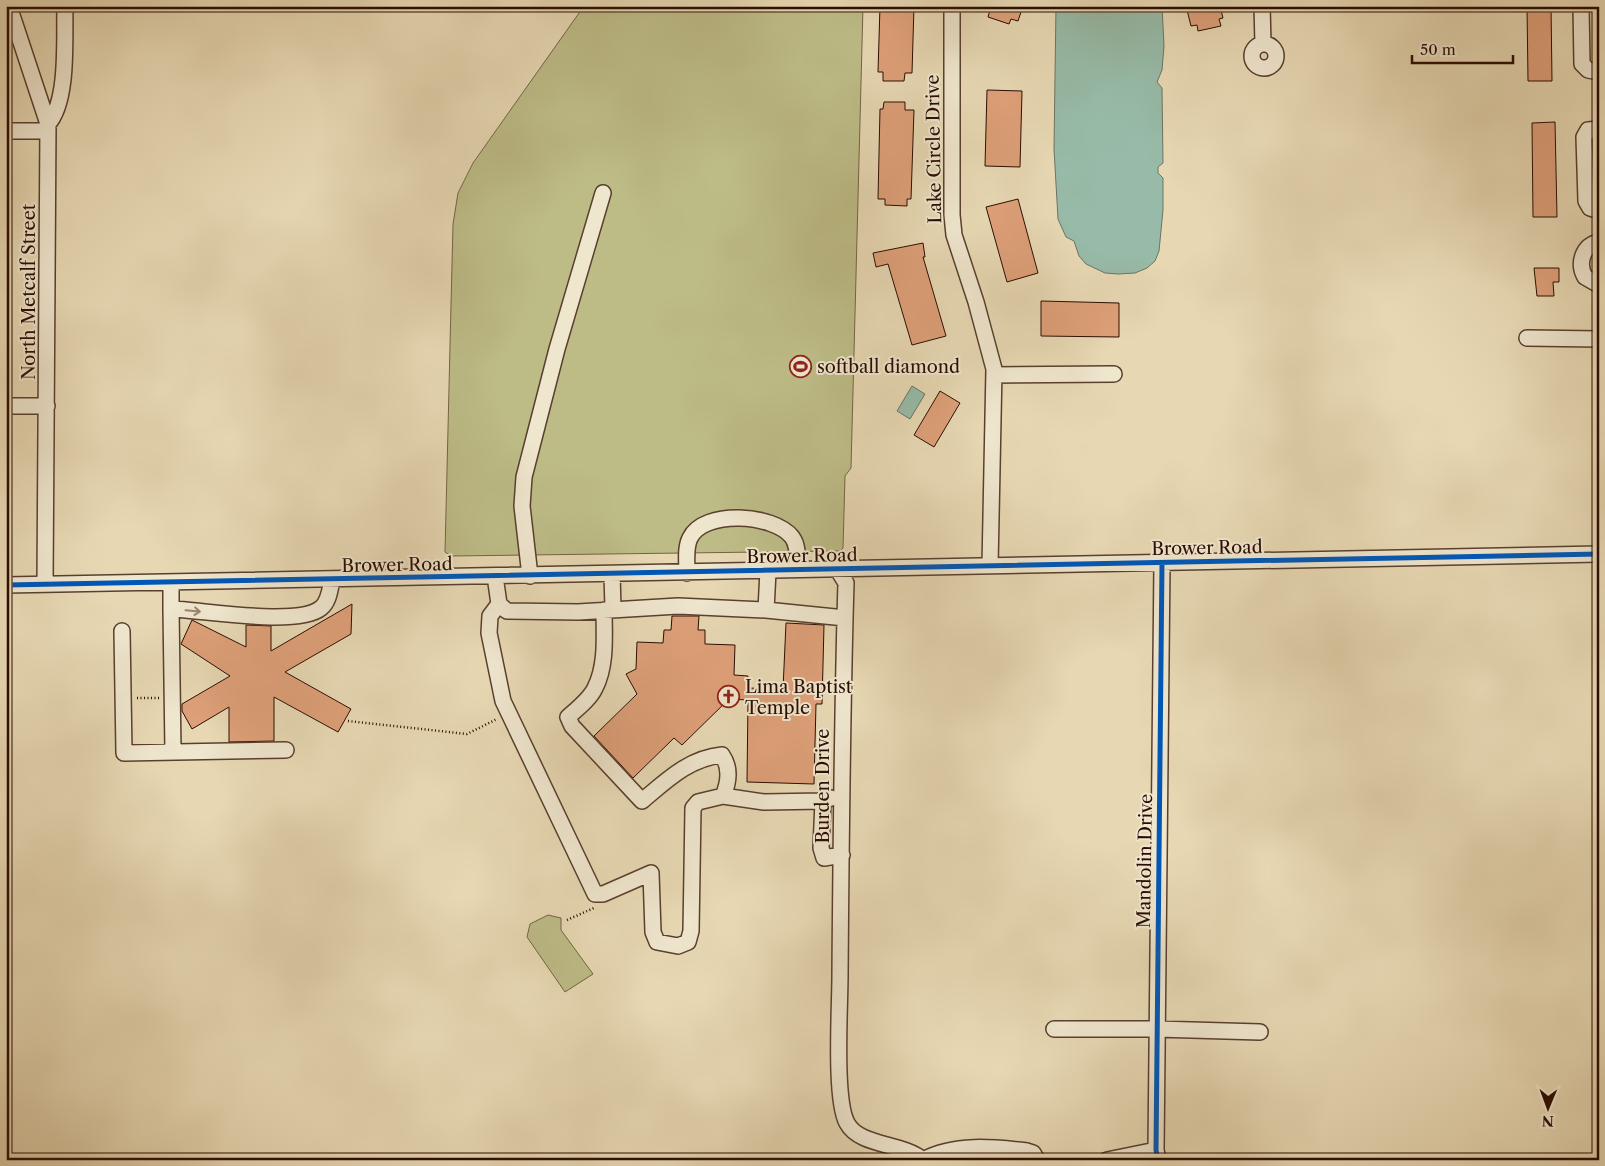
<svg xmlns="http://www.w3.org/2000/svg" width="1605" height="1166" font-family="'Libre Caslon Text',serif">
<style>
.green{fill:#bdbc87;stroke:#746444}
.water{fill:#97bba8;stroke:#6b7565}
.building{fill:#dea079;stroke:#2a0c01}
.lines{fill:none;stroke-linecap:round;stroke-linejoin:round}
.minor-casing{stroke:#593f2e;stroke-width:18}
.path{stroke:#2a0c01;stroke-width:2.5;stroke-dasharray:1 2.5;stroke-linecap:butt}
.minor{stroke:#efe6ce;stroke-width:15}
.cycleway-casing{stroke:#efe6ce;stroke-width:8}
.cycleway{stroke:#0057b8;stroke-width:5}
.oneway{stroke:#968472}
.labels{text-anchor:middle;dominant-baseline:central;stroke-width:4;stroke-linejoin:round;paint-order:stroke}
.street-label{font-size:18px;fill:#2a0c01;stroke:#efe6ce}
.poi-label{font-size:18px;fill:#2a0c01;stroke:#efe6ce;text-anchor:start}
</style>
<rect width="100%" height="100%" fill="#e7d8b3"/>
<filter id="stains"><feTurbulence type="fractalNoise" baseFrequency=".004" numOctaves="4"/><feColorMatrix values="0 0 0 0 .2 0 0 0 0 .09 0 0 0 0 .02 0 0 0 .5 -.17"/></filter>
<radialGradient id="worn" r=".72"><stop offset=".6" stop-color="#630" stop-opacity="0"/><stop offset="1" stop-color="#630" stop-opacity=".3"/></radialGradient>
<path class="green" d="M584,6H863L851,468L845,476L843,548L840,551L451,556L445,552L453,224L458,193L473,163Z
M548,915L561,918V930L593,974L565,992L527,937L530,924Z"/>
<path class="water" d="M1056,6H1162L1164,46L1162,70L1157,82L1162,88L1163,163L1158,167V173L1163,178V210L1159,251L1155,261L1147,268L1135,273L1118,274L1105,273L1086,264L1079,256L1074,241L1066,237L1058,219L1054,149Z
M912,386L925,394L910,419L897,411Z"/>
<path class="building" d="M880,6H914L912,73H905L904,81H883V72H878Z
M991,6H1023L1018,21L1011,19L1009,24L988,17Z
M1186,6H1220L1223,18L1219,19L1221,26L1198,31L1197,25L1191,26Z
M1527,6H1551L1552,81H1528Z
M987,90L1022,91L1020,167L985,166Z
M884,102H905V110H914L911,199H907V206L885,205V199H878L880,109H883Z
M1555,122L1557,217H1533L1532,123Z
M1018,199L1038,273L1007,282L986,207Z
M923,243L925,257H923L946,336L912,345L888,264L876,267L873,253Z
M1534,268H1559V282H1553L1554,296H1537Z
M1041,301L1119,303V337L1041,336Z
M940,391L960,403L934,447L914,435Z
M352,604L351,634L285,672L351,709L338,732L274,697V741L229,742V707L192,729L182,711V704L230,676L181,644L192,620L246,647V625L271,626V651Z
M672,616H699L698,630H705V644L735,645L734,675L748,676L747,688L783,689L786,623L824,625L822,704H816L814,784L747,782L748,700L729,699L682,745L674,738L633,778L594,736L637,694L626,674L636,669L637,642L663,643L664,630H671Z"/>
<g class="lines">
<defs>
<path id="minor" d="M9,6L48,124L45,584
M952,6V215L954,235L976,302L994,369L990,566
M1262,6L1263,44
M1581,6L1582,64L1588,70L1599,72
M1252 56a12 12 0 1 1 24 0a12 12 0 1 1-24 0Z
M48,124C69,101 64,37 65,6
M1599,129L1588,130L1584,137L1586,201L1590,208L1599,211
M6,131H48
M1599,242C1583,245 1577,263 1585,277L1599,285
M1527,338L1599,339
M994,375L1114,374
M6,406H47
M838,570L846,583C842,714 841,845 840,976C840,1007 834,1099 847,1123C860,1147 902,1142 923,1160
M687,573C687,561 685,548 690,538C704,509 774,514 792,537C799,546 797,559 797,570
M612,574L613,609
M495,576L499,604L507,611L578,612L678,606L766,610L768,571
M530,576L522,506L524,477L557,349L603,193
M171,583V609C203,610 298,627 321,608C329,602 330,589 332,580
M6,585L1599,554
M499,604L490,616L489,633L503,701L595,894H603L651,873L653,932L657,942L678,946L688,942L691,931L693,808L698,802L723,796C729,782 731,768 722,755C689,758 666,781 642,801L572,726L568,717C577,709 590,699 595,688C607,665 604,634 604,610
M171,609L173,752
M766,610L845,618
M122,631L124,753L286,750
M723,796L764,802L823,801
M831,798L823,801L821,848L824,858L842,855
M1054,1029H1157L1260,1032
M923,1160C954,1143 993,1147 1027,1151L1033,1153L1037,1160
M1107,1160L1156,1150
M1158,1160L1156,1150L1162,563"/>
</defs>
<use href="#minor" class="minor-casing"/>
<path class="path" d="M137,698H159
M348,721L467,734L497,719
M567,920L594,908"/>
<use href="#minor" class="minor"/>
<defs>
<path id="cycleway" d="M6,585L1599,554
M1158,1160L1156,1150L1162,563"/>
</defs>
<use href="#cycleway" class="cycleway-casing"/>
<use href="#cycleway" class="cycleway"/>
</g>
<defs><path id="oneway-shaft" d="M-6 0H5M1.5-3L5.5 0L1.5 3" fill="none" stroke-width="1.6" stroke-linecap="round" stroke-linejoin="round" transform="scale(1.25)"/></defs>
<use class="oneway" href="#oneway-shaft" transform="translate(193 611) rotate(5)"/>
<defs>
<symbol id="stadium-ring" viewBox="-11 -11 22 22"><circle r="9.5" fill="#efe6ce" stroke="#8f2418" stroke-width="1.5"/><path d="M0-5a6.5 5 0 1 0 0 10a6.5 5 0 1 0 0-10ZM-3.5-1.8h7v3.6h-7Z" fill="#8f2418"/></symbol>
<symbol id="church-ring" viewBox="-11 -11 22 22"><circle r="9.5" fill="#efe6ce" stroke="#8f2418" stroke-width="1.5"/><path d="M-1.2-6h2.4v3.5h3.3v2.4h-3.3V6h-2.4V-.1h-3.3v-2.4h3.3Z" fill="#8f2418"/></symbol>
</defs>
<g fill-rule="evenodd">
<use href="#stadium-ring" x="788" y="354" width="25" height="25"/>
<use href="#church-ring" x="716" y="684" width="25" height="25"/>
</g>
<g class="labels">
<g class="street-label">
<text transform="translate(934 149) rotate(-91)">Lake Circle Drive</text>
<text transform="translate(29 292) rotate(-90)">North Metcalf Street</text>
<text transform="translate(1207 548) rotate(-1)">Brower Road</text>
<text transform="translate(802 556) rotate(-1)">Brower Road</text>
<text transform="translate(397 565) rotate(-1)">Brower Road</text>
<text transform="translate(823 786) rotate(-90)">Burden Drive</text>
<text transform="translate(1145 861) rotate(-89)">Mandolin Drive</text>
</g>
<g class="poi-label">
<text x="817" y="367">softball diamond</text>
<text x="745" y="687">Lima Baptist<tspan x="745" dy="21">Temple</tspan></text>
</g>
</g>
<rect width="1605" height="1166" fill="none" stroke="#e7d8b3" stroke-width="25"/>
<rect x="8" y="8" width="1590" height="1151" fill="none" stroke="#2a0c01" stroke-width="2.5"/>
<rect x="12" y="12" width="1580" height="1141" fill="none" stroke="#2a0c01"/>
<g transform="translate(1548 1108) rotate(181)" stroke="#efe6ce" stroke-width="4" paint-order="stroke">
<path d="M0-4L9 19L0 12L-9 19Z" fill="#2a0c01"/>
<text y="-8" font-size="14" font-weight="bold" text-anchor="middle" fill="#2a0c01">N</text>
</g>
<path d="M1412 55v8h101v-8" fill="none" stroke="#2a0c01" stroke-width="2.5"/>
<text x="1420" y="55" font-size="15" fill="#2a0c01" stroke="#efe6ce" stroke-width="4" paint-order="stroke">50 m</text>
<rect width="100%" height="100%" filter="url(#stains)"/>
<rect width="100%" height="100%" fill="url(#worn)"/>
</svg>
